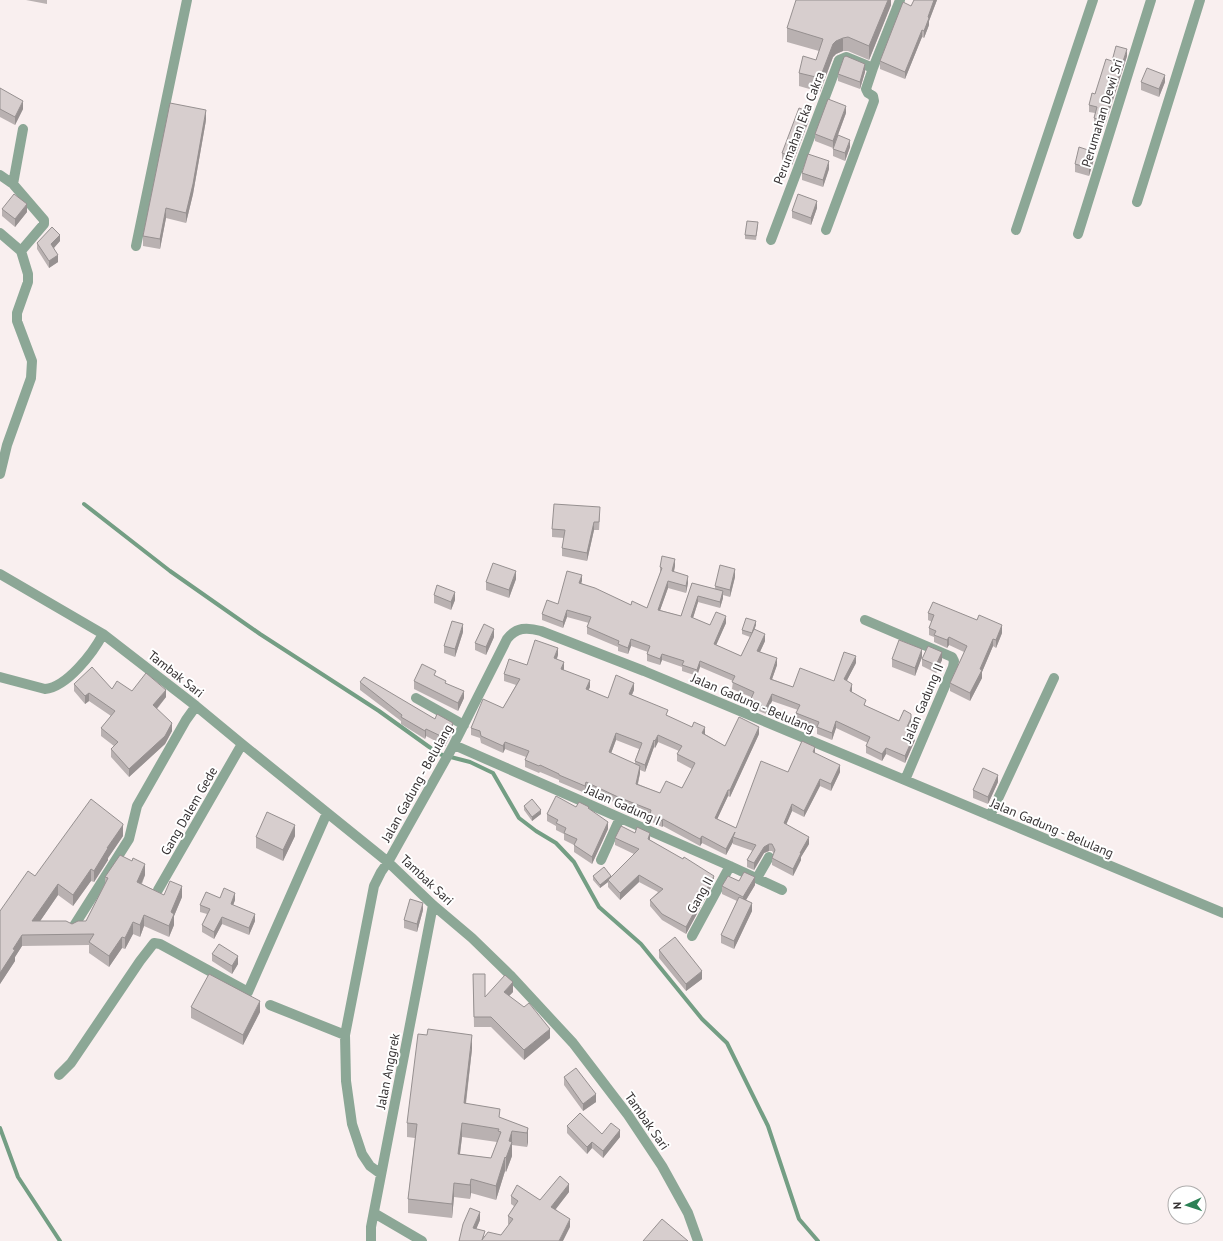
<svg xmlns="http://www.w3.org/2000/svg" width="1223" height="1241" font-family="'PT Sans',sans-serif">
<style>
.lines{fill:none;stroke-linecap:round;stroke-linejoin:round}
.stream{stroke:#749e84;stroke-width:4}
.minor{stroke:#8ca796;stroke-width:10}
.wall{fill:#b9b1b1;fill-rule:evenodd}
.shaded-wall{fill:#969090}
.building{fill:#d7cece;stroke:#969090;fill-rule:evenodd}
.labels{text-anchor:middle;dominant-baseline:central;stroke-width:4;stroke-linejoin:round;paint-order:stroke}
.street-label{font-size:13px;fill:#363233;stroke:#fff}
</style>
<rect width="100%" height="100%" fill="#f9efef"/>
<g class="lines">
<path class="stream" d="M84,504L170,571L260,634L379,711L439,754L470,762L493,773L519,818L536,831L556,843L574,862L599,907L641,944L702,1019L727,1043L768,1126L799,1219L818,1241
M0,1128L18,1177L60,1241"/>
<path class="minor" d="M0,175L13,184L44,220V224L21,251L28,274V282L17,313V321L32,361L31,378L7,445L0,474
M13,184L23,129
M1137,202L1200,0
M826,230L874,101L873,96L868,93L866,89L873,68
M1016,230L1093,0
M0,233L21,251
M1078,234L1151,0
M771,240L839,60L846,57L873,68L900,0
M136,246L187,0
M0,574L103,634L196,706L242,744L388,862L433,905L472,938L510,975L573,1043L628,1115L662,1166L688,1213L698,1241
M865,620L952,657L954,661L953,667L905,780
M0,677L45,689C67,687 93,653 103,634
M416,698L464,725
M454,745L730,866L782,890
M990,816L1054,678
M601,860L620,818
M757,878L769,857
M158,890L242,744
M72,929L129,839L137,806L186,720L196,706
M692,936L730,866
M270,1005L345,1035
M59,1075L71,1063L140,961L154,943L160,944L248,992L327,813
M381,1174L370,1166L362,1154L352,1124L346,1081L345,1035L374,886L381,872L388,862L452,748L507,639C516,627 527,627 541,631L644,671L1223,913
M374,1213L422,1241
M371,1241V1227L433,905"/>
</g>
<path class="wall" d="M26,0H47V4Z
M891,0V5L869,60L848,51H843L836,54L833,57L820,92L799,86V73L816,60L819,51L787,42V28Z
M914,0H937L929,21V25L924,38L922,37L905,79L880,69V61L911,6Z
M1127,56L1104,128L1094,125V118L1095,113L1089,112V105L1112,61Z
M865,72L860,89L838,81V74Z
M1141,82H1165L1159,97L1141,90Z
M0,88L23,109L15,125L0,117Z
M846,113L838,135L850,147L845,161L833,156V148L815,141V134Z
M206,120L193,194L186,223L166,218L160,249L143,246V236Z
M809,120L792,165L782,161V153Z
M1094,159L1089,176L1075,172V164Z
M829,169L823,187L802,180V173Z
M817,208L811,225L792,218V211Z
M2,209L27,212L15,227L2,216Z
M758,226L756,240L745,239V235Z
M60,241L54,248L58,262L49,268L37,249V243Z
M600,515L599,530H594L587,561L562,556V548L564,538L552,537V529Z
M675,566L674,572L688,583L686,593L668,588L660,610L681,616L692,583L715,589V586L735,577L730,597L723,595V598L720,608L698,602L693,618L710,625L726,623L716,645L741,656L750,637L742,634V630L756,625L754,629L765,641L760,652L777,665L772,679L793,687L834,681L856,663L847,680L852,690V692L866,706L899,721L911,725L909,730L915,740L905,763L886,754L882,761L866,753V746L868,743L836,728L832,740L817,734V728L796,720V713L798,710L772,701L766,714L750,707V701L751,697L732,689L733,681L700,667L697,676L682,671V667L662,660L660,665L647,661V654L648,652L631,646L628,654L618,651V647L587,634V627L589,623L567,617L563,628L542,620V614L558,604L582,581L581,583L631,605L647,608L660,573V567Z
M516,579L509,598L486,590V582Z
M434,595L455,600L451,610L434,603Z
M928,613L1002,633L996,648L993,646L982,672V678L970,701L950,691V683L964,652L949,645L947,648L934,642V637L929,635V628L932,622L928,620Z
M463,632L455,657L444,653V646Z
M494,637L486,655L475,650V643Z
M558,655L557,659L564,669V670L590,687L588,690L608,698L634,690L632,695L668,716L705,734L725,746L759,734L730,797L728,796L717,819L736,828L788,772L815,754L840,772L831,791L820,786L804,817L792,811L786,824L809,844L801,857V860L793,876L772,865V858L774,854L772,851H769L764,853L754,870L747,867V860L753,851L733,844V842L726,855L702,843L700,846L663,826L662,827L650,821V817L618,804L586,789L585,793L559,782V780L540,772L539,773L525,767V760L526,757L505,749L503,753L481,743L480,738L471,735V728L503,708L516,685L504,681V674L527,665ZM616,740L639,749L635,761V764L611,753ZM658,742L679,751L677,754V761L692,769L682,788L660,793L638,784L640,773V770L645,772L654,747L655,748Z
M922,657L915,676L892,667V659Z
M922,659L942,660L936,673L922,666Z
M436,676L464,698L458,711L414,689V681Z
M360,682L453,731L445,746L426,736L425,739L401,724V721L360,690Z
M74,684L132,691L166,697L157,709L172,731L165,744L129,777L111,757V749L114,746L101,736V728L111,716L89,701L85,704L74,691Z
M998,782L988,804L973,798V790Z
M524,806L541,814L532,821L524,810Z
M576,807L589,808L608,829L592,864L574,852V845L564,840V834L556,830V826L547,821V814Z
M123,835V836L108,858V860L94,882L91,881L73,906L58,895L40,921L72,924L86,921L105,883V877L145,875L142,884L164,895L182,897L174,916V925L169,937L144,926L140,937L133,934L125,949L122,948L109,967L89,953V945L22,946L15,957V961L0,984V911L35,876Z
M295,836L283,861L256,848V837Z
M615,838L650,840L714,882L686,934L662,920L650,906V900L658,892L639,882L620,900L608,887V882L600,888L593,880V876L611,877L634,854L615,845Z
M739,881L755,885L746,900L752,911L734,949L721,943V935L737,901L722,894V886Z
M220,898L235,900L233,905L255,921L249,935L222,924L214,939L202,932V925L207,914L200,912V905Z
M423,910L417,932L404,928V920Z
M659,950L702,979L686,991L659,958Z
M212,954L238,964L232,974L212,961Z
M473,974L485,997L513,992L509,996L550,1038L524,1060L491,1027H474Z
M191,1007L260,1012L243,1045L191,1018Z
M472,1049L466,1104L500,1118L528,1128V1142L527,1147L512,1145V1156L506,1172L505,1171L496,1200L471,1193L470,1199L454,1197L452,1218L408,1213V1199L415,1138L407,1137V1123ZM462,1137L497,1142L491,1158L460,1154Z
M564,1077L596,1102L583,1111L564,1085Z
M567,1126L602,1134L620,1137L603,1158L592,1148L587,1154L567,1133Z
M569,1192L556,1209L570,1227L459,1241L480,1220L476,1229L485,1237L501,1235L509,1225L508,1224V1216L514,1206L511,1204V1196L540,1200Z"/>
<path class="shaded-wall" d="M888,0H891V5L869,60V46Z
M934,0H937L929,21V25L924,38V31L928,17Z
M922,30V37L905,79V72Z
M843,38V51L836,54L833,57L820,92V78L833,44L836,41Z
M1127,49V56L1104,128V121Z
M865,64V72L860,89V82Z
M1165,75V82L1159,97V89Z
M23,101V109L15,125V117Z
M846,106V113L833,148V141Z
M206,110V120L193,194L186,223V213Z
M809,112V120L792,165V157Z
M850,140V147L845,161V153Z
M1094,152V159L1089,176V168Z
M829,161V169L823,187V180Z
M817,201V208L811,225V218Z
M27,204V212L15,227V219Z
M166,208V218L160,249V239Z
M60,235V241L51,251V244Z
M58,255V262L49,268V261Z
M594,522V530L587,561V553Z
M675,559V566L672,578V571Z
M735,569V577L730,597V590Z
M516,571V579L509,598V590Z
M582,575V581L579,589V583Z
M688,576V583L686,593V586Z
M668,581V588L658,616V610Z
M723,591V598L720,608V602Z
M455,592V600L451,610V602Z
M698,596V602L691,624V617Z
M567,610V617L563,628V622Z
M726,616V623L714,650V644Z
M756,621V625L752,637V633Z
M463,624V632L455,657V649Z
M1002,625V633L996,648V640Z
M494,629V637L486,655V647Z
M765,634V641L757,658V651Z
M949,637V645L947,648V640Z
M631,639V646L628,654V648Z
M993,639V646L982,672V678L970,701V693Z
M558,648V655L554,665V658Z
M922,649V657L915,676V668Z
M942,652V660L936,673V665Z
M662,654V660L660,665V659Z
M856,656V663L844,686V679Z
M777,658V665L770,685V679Z
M700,661V667L697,676V670Z
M564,662V669L561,676V669Z
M590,680V687L586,696V689Z
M634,683V690L629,701V694Z
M852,684V690L850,698V691Z
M166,690V697L153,713V705Z
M464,691V698L458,711V703Z
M89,693V701L85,704V696Z
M772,694V701L766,714V707Z
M911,718V725L906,736V729Z
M836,721V728L832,740V733Z
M172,723V731L165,744L129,777V769Z
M453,723V731L445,746V738Z
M705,727V734L702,740V733Z
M759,727V734L730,797V790Z
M426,729V736L425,739V731Z
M616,733V740L609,759V752Z
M915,733V740L905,763V756Z
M658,735V742L655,748V741Z
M654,740V747L645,772V765Z
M505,742V749L503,753V746Z
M815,747V754L813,752Z
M886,748V754L882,761V754Z
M840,765V772L831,791V784Z
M640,766V773L636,791V784Z
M998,775V782L988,804V797Z
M820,779V786L804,817V811Z
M586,782V789L585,793V786Z
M728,790V796L715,824V818Z
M792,804V811L784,830V823Z
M541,810V814L532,821V817Z
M663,819V826L662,827V821Z
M608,822V829L592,864V857Z
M123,824V836L108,858V860L94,882V871L107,848Z
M295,825V836L283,861V850Z
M735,832L733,837V842L726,855V849Z
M650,833V840L648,845V839Z
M702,836V843L700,846V839Z
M809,837V844L801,857V860L793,876V869L800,853Z
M769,844V851L764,853L754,870V863L764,847Z
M145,864V875L137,893V882Z
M91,869V881L73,906V895Z
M639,875V882L620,900V893Z
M611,876V879L608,880V882L600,888V885Z
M714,876V882L686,934V927Z
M755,877V885L743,905V897Z
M58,884V895L32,933V921Z
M182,886V897L174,916V925L169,937V926L171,912Z
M235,893V900L231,911V904Z
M423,903V910L417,932V924Z
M752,903V911L734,949V941Z
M255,914V921L249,935V928Z
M144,915V926L140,937V925Z
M222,917V924L214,939V932Z
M133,922V934L125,949V938Z
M22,935V946L15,957V961L0,984V973L13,949Z
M122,937V948L109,967V956Z
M238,956V964L232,974V966Z
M702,971V979L686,991V984Z
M513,982V992L504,1001V992Z
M260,1001V1012L243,1045V1035Z
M550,1029V1038L524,1060V1050Z
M472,1035V1049L464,1117V1103Z
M596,1094V1102L583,1111V1104Z
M462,1123V1137L458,1168V1154Z
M528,1128V1142L527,1147V1133Z
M620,1130V1137L603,1158V1151Z
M512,1131V1156L506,1172V1158L509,1141Z
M592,1142V1148L587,1154V1147Z
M505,1157V1171L496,1200V1186Z
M471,1179V1193L470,1199V1185Z
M454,1183V1197L452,1218V1204Z
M569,1184V1192L551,1215V1207Z
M480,1212V1220L473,1237V1228Z
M570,1219V1227L563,1241H559Z"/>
<path class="building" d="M796,0H888L869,46L848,37L843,38L836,41L833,44L820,78L799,73L803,56L816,60L823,39L787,28Z
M914,0H934L928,17L929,18L924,31L922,30L905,72L880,61L903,2L911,6Z
M1116,46L1127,49L1104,121L1094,118L1097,107L1089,105L1092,93L1095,94L1106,59L1112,61Z
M846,56L865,64L860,82L838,74L844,57Z
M1147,68L1165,75L1159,89L1141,82Z
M0,88L23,101L15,117L0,109Z
M828,99L846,106L833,141L815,134Z
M170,103L206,110L193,184L186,213L166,208L160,239L143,236Z
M799,108L809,112L792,157L782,153Z
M838,135L850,140L845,153L833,149Z
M1079,147L1094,152L1089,168L1075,164Z
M808,154L829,161L823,180L802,173Z
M14,194L27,204L15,219L2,209Z
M798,194L817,201L811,218L792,211Z
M747,221L758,222L756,236L745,235Z
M52,227L60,235L51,244L58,255L49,261L37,243Z
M554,504L600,507L599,522H594L587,553L562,548L565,530L552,529Z
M662,556L675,559L672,571L688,576L686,586L668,581L658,610L681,616L692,583L723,591L720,602L698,596L691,617L710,625L716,612L726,616L714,644L741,656L754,629L765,634L757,651L777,658L770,679L793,687L800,668L834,681L844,652L856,656L844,679L852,684L850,691L866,700L864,705L899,721L904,710L911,714V718L906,729L915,733L905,756L886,748L882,754L866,746L870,737L836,721L832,733L817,727L819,722L796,713L800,705L772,694L766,707L750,701L754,692L732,682L735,676L700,661L697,670L682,665L684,661L662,654L660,659L647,654L650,646L631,639L628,648L618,644L619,641L587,627L591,617L567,610L563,622L542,614L547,600L558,604L567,571L582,575L579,583L595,588L631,605L632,601L647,608L662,568L660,567Z
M493,563L516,571L509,590L486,582Z
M720,565L735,569L730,590L715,586Z
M437,585L455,592L451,602L434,595Z
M933,602L977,620L979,615L1002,625L996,640L993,639L980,669L982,670L970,693L950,683L967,646L949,637L947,640L934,635L936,631L929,628L934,615L928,613Z
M746,618L756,621L752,633L742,630Z
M452,621L463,624L455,649L444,646Z
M484,624L494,629L486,647L475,643Z
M535,640L558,648L554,658L564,662L561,669L590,680L586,689L608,698L616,675L634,683L629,694L668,710L666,715L692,727L694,722L705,727L702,733L725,746L739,717L759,727L730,790H728L715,818L736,828L761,761L788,772L802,741L815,747L813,752L840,765L831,784L820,779L804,811L792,804L784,823L809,837L800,853H801L793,869L772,858L775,850L772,844H769L764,847L754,863L747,860L756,845L733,837L735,832L726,849L702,836L700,839L663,819L662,821L650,814L651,810L618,797L586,782L585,786L559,775V774L540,765L539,766L525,760L529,751L505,742L503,746L481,736L480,731L471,728L483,699L503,708L520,679L504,674L509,659L527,665ZM616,733L642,743L635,761L645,765L654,740L655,741L658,735L682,746L677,754L695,763L682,788L666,781L660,793L636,784L640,766L609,752Z
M899,640L922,649L915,668L892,659Z
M928,646L942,652L936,665L922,659Z
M422,664L436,671L434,675L446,681L445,683L464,691L458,703L414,681Z
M92,667L112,689L117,681L132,691L146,673L166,690L153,705L172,723L165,736L129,769L111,749L118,742L101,728L115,711L89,693L85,696L74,684Z
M364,677L435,719L437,714L453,723L445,738L426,729L425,731L401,717L402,715L360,682Z
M983,768L998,775L988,797L973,790Z
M556,796L576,807L579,802L589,807L588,808L608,822L592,857L574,845L577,839L564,833L566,828L556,823L558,820L547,814Z
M91,799L123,824V825L107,848H108L94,871L91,869L73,895L58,884L32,921H66L72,924L78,921H86L108,878L105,877L120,855L132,861L133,858L145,864L137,882L164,895L170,881L182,886L171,912L174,914L169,926L144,915L140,925L133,922L125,938L122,937L109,956L89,942L94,934L22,935L13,949L15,950L0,973V911L28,871L35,876Z
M532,799L541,810L532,817L524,806Z
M267,812L295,825L283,850L256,837Z
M621,826L635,833L637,827L650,833L648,839L683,859L684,857L714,876L686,927L662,914L650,900L663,889L639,875L620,893L608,880L639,849L615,838Z
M604,867L611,876L600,885L593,876Z
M744,872L755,877L743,897L722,886L728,876L739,881Z
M224,888L235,893L231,904L255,914L249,928L222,917L214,932L202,925L210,909L200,905L206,892L220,898Z
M739,897L752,903L734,941L721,935Z
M410,899L423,903L417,924L404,920Z
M675,937L702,971L686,984L659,950Z
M219,944L238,956L232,966L212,954Z
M209,974L260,1001L243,1035L191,1007Z
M473,974H485V997L505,975L513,982L504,992L524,1007L529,1003L550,1029L524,1050L491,1017H474Z
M428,1029L472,1035L464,1103L500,1109L499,1117L528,1128L527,1133L512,1131L509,1141L512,1142L506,1158L505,1157L496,1186L471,1179L470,1185L454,1183L452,1204L408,1199L417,1124L407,1123L418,1034L427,1035ZM462,1123L499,1129L498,1131L501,1132L491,1158L458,1154Z
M576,1068L596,1094L583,1104L564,1077Z
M580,1113L602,1134L611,1123L620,1130L603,1151L592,1142L587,1147L567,1126Z
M560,1176L569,1184L551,1207L570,1219L559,1241H459L463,1224L470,1208L480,1212L473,1228L485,1231L482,1240L488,1232L501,1235L513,1219L508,1216L518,1201L511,1196L517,1185L540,1200Z
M662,1219L688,1241H643Z"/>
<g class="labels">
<g class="street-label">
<text transform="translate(1102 113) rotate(-73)">Perumahan Dewi Sri</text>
<text transform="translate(799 128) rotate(-69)">Perumahan Eka Cakra</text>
<text transform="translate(176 674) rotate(38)">Tambak Sari</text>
<text transform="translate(753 703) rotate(23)">Jalan Gadung - Belulang</text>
<text transform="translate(923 703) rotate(-67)">Jalan Gadung II</text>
<text transform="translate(417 783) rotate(-61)">Jalan Gadung - Belulang</text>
<text transform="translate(623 805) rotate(24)">Jalan Gadung I</text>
<text transform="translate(189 811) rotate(-60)">Gang Dalem Gede</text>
<text transform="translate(1052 828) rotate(23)">Jalan Gadung - Belulang</text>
<text transform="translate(427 880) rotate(43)">Tambak Sari</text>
<text transform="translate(700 895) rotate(-61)">Gang II</text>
<text transform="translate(388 1071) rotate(-79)">Jalan Anggrek</text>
<text transform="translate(647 1121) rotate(55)">Tambak Sari</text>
</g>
</g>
<g transform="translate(1187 1205) rotate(267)"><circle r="19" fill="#ffffff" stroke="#afadad"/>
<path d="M0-3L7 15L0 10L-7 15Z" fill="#2b8155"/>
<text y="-6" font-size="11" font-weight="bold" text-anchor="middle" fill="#363233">N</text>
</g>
</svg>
